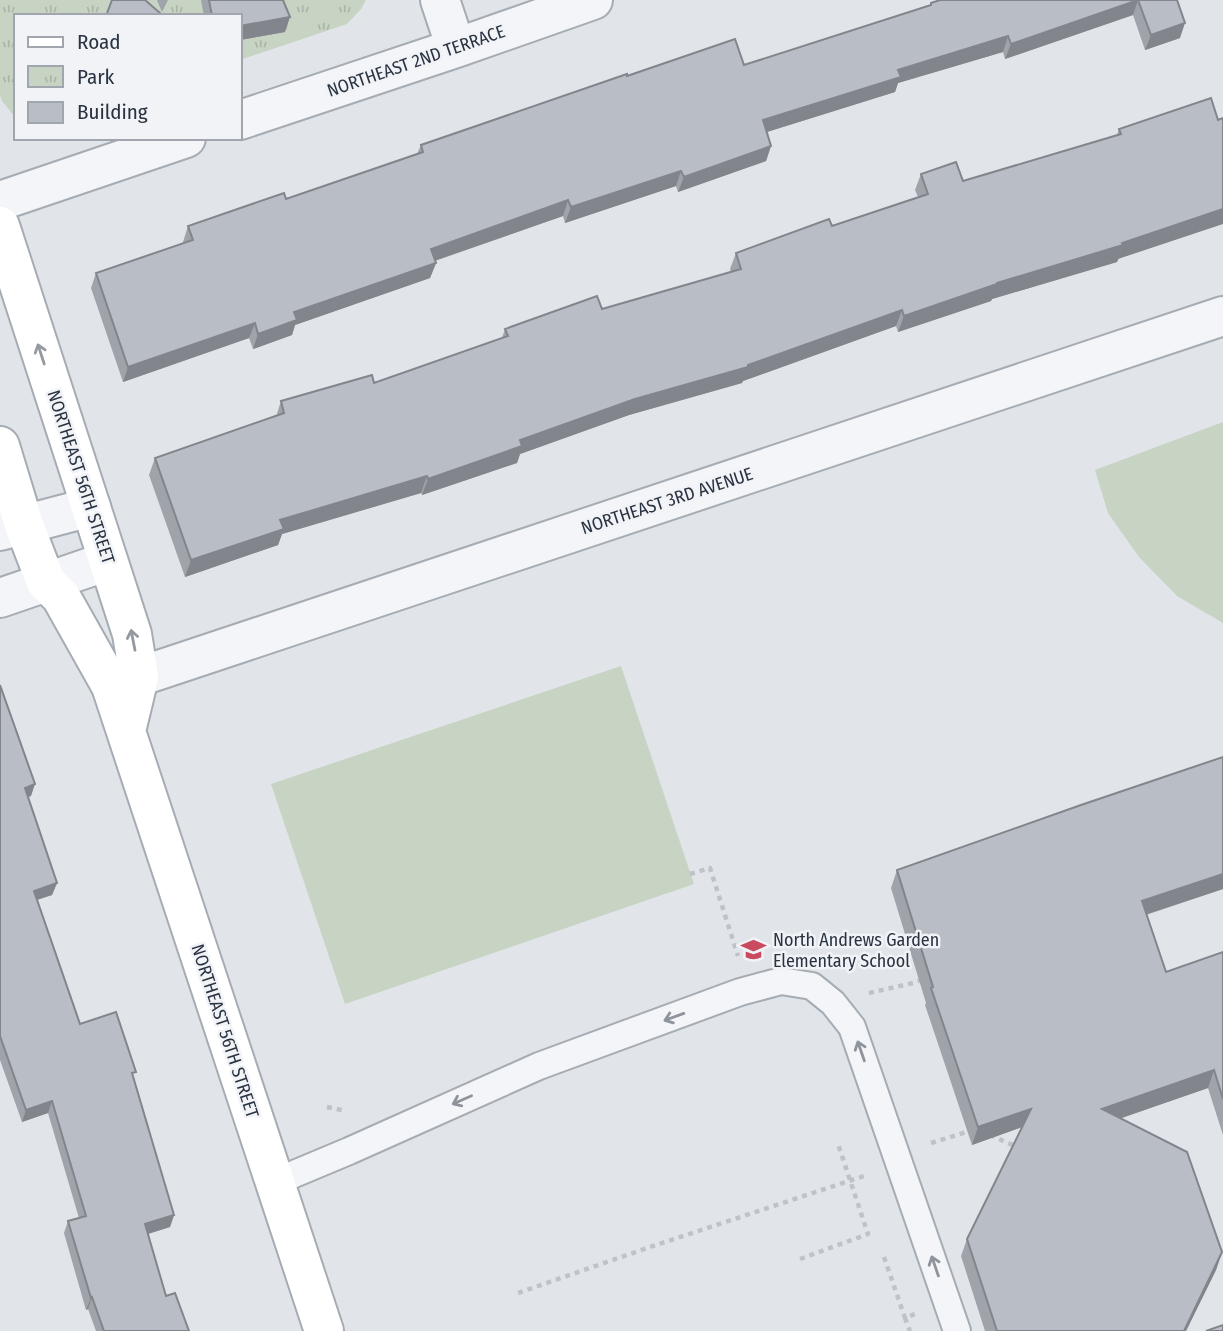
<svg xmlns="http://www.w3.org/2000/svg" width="1223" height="1331" font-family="'Fira Sans Condensed',sans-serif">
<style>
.green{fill:#c7d3c3}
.park{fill:url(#park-tufts)}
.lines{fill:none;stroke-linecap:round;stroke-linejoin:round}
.lane-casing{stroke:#a6acb3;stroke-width:30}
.street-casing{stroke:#a6acb3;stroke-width:42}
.secondary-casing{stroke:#a6acb3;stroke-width:42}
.path{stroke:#bfc3c8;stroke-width:4.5;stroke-dasharray:5 5;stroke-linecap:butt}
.lane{stroke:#f4f5f8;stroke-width:26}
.street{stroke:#f4f5f8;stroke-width:38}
.secondary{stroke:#fff;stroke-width:38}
.wall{fill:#9fa3aa}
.shaded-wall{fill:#82858b}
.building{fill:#b9bec6;stroke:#82858b;stroke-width:2}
.oneway{stroke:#9499a0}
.oneway2{stroke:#8f949c}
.labels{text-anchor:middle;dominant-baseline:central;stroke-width:5;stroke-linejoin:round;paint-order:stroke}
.street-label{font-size:18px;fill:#2a3341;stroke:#f1f3f7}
.poi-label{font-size:18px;fill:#2a3341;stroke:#f1f3f7;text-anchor:start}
</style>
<defs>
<pattern id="park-tufts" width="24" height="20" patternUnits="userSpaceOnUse" patternTransform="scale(1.75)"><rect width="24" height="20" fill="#c7d3c3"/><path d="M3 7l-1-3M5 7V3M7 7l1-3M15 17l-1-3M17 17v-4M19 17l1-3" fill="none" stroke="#abb6a9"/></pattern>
</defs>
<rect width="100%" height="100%" fill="#e1e5e9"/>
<path class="green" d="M1223,422V623L1177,596L1139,557L1108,513L1095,470Z
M621,666L694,884L345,1004L271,784Z"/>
<path class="park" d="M0,0H366L361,9L347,24L240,60V16H16V118L2,101L0,95Z"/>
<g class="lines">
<defs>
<path id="lane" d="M275,1182L349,1151L539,1066L740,992L781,981L812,986L833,1003L852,1027L957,1331"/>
<path id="street" d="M440,0L456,48
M240,120L456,48L593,0
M0,201L186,138
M0,531L91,507
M0,598L108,561
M111,686L1223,316"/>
<path id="secondary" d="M0,226L132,634L139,677L126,731
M0,446L24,525L46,582L61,597L111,686L324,1331"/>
</defs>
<use href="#lane" class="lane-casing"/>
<use href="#street" class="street-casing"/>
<use href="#secondary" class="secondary-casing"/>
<path class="path" d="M690,874L710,868L738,956
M869,993L913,983L925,979
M327,1107L346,1111
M990,1135L1017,1147
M931,1143L973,1130
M884,1257L905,1318L915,1314
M800,1259L868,1234L838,1144
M518,1293L650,1247L867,1175
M905,1318L910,1331"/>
<use href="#lane" class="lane"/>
<use href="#street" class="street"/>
<use href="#secondary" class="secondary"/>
</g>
<path class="wall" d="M157,0H168L162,12Z
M201,0H283L285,32L240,40V16H204Z
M1177,0L1180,38L1145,50L1133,15L1005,59L1003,52L898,83L895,92L767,132L771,146L766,161L678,192L676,186L565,223L563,216L435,261L436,263L430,278L295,325L292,335L253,349L249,338L123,382L91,288L96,273L183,243V242L188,226L286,199L417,154L421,145L627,76L744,65L930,6L931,3Z
M1211,98L1117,262L992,299L991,301L898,332L896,326L743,381L742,383L629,415L520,454L517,463L422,495L421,493L282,534L278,545L185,577L149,475L155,458L276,417L281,401L374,383L502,338L505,329L602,309L731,272L730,269L736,253L832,226L918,197L915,190L921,174L963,181L1117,135L1119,129Z
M0,685L31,796L28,797L57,883L52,895L37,900L80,1024L134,1078L174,1215L170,1227L148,1234L166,1296L189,1331H96L88,1309L86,1310L64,1233L68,1221L79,1218L48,1113L22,1122L0,1060Z
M1223,757V889L1146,915L1166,972L1223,952V1135L1208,1088L1120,1118L1222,1252L1216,1270L1186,1331H985L961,1256L967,1239L1022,1127L972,1145L925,1005L926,1003L891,888L897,870Z"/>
<path class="shaded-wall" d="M1138,0L1133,15L1005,59L1011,44Z
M290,17L285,32L240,40V26Z
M1185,23L1180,38L1145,50L1151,35Z
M1008,36L1003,52L898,83L895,92L757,135L763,120L898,70Z
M771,146L766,161L678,192L684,177Z
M681,171L676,186L565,223L571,207Z
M568,200L563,216L425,264L431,249Z
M1223,209V224L1118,259L1117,262L992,299L991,301L898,332L904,316L997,283L1122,243Z
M436,263L430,278L295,325L292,335L253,349L258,334L294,312Z
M902,310L896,326L743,381L742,383L629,415L520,454L517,463L422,495L428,479L520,440L635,399L748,365Z
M255,323L249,338L123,382L128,367Z
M427,476L421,493L282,534L278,545L185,577L191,560L280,520Z
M35,784L31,796L21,799L25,788Z
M1223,874V889L1135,918L1142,901Z
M57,883L52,895L30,902L34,891Z
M1214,1070L1208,1088L1096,1127L1102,1109Z
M52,1101L48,1113L22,1122L26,1110Z
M1031,1109L1025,1126L972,1145L978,1127Z
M174,1215L170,1227L141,1236L145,1224Z
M1222,1252L1216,1270L1186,1331H1184Z
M92,1297L88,1309L86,1310L91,1298Z"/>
<path class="building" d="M112,0H145L160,13L159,16H106Z
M209,0H283L290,17L240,26V16H212Z
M940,0H1138L1011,44L1008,36L898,70L901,77L763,120L771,146L684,177L681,171L571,207L568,200L431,249L436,263L294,312L297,320L258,334L255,323L128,367L96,273L193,240L188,226L284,193L286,199L423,152L421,145L627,74V76L735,39L744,65L931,5V3Z
M1138,0H1177L1185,23L1151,35Z
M1211,98L1218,120L1223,118V209L1122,243L1123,245L997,283V284L904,316L902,310L748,365V367L635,399L520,440L522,446L428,479L427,476L280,520L284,529L191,560L155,458L284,413L281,401L372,375L374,383L508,336L505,329L597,296L602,309L741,269L736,253L829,219L832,226L928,194L921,174L956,162L963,181L1121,134L1119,129Z
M0,685L35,784L25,788L57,883L34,891L80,1024L116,1012L136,1072L132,1073L174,1215L145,1224L166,1296L175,1293L189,1331H104L92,1297L91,1298L68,1221L86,1216L52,1101L26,1110L0,1036Z
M1223,757V874L1142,901L1166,972L1223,952V1099L1214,1070L1102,1109L1187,1152L1222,1252L1184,1331H997L967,1239L1031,1109L978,1127L931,988L933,987L897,870L1081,805Z
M1223,1325V1331H1206Z"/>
<defs><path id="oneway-shaft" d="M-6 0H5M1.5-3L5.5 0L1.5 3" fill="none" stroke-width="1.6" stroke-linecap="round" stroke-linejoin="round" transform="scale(1.75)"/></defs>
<g class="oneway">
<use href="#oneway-shaft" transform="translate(41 354) rotate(-108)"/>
<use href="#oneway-shaft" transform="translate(133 640) rotate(-101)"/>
</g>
<g class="oneway2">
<use href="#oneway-shaft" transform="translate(674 1017) rotate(160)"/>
<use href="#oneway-shaft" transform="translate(861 1051) rotate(-109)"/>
<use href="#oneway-shaft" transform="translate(462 1100) rotate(156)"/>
<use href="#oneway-shaft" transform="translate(935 1266) rotate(-109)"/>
</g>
<defs>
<symbol id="school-bare" viewBox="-9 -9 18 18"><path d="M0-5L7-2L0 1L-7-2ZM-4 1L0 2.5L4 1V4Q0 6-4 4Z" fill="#ca4b60" stroke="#f1f3f7" stroke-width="2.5" paint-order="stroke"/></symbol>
</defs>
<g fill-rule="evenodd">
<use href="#school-bare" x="736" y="932" width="35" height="35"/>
</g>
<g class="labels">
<g class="street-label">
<text transform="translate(416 61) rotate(-19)">NORTHEAST 2ND TERRACE</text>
<text transform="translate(81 477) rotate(72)">NORTHEAST 56TH STREET</text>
<text transform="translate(667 501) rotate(-18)">NORTHEAST 3RD AVENUE</text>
<text transform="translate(225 1031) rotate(72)">NORTHEAST 56TH STREET</text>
</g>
<g class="poi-label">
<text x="773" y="940">North Andrews Garden<tspan x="773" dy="21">Elementary School</tspan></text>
</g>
</g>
<rect x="14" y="14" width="228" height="126" fill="#f1f3f7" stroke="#a1a6ae" stroke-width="2"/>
<rect x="28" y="37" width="35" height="10" fill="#ffffff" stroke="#a1a6ae" stroke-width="2"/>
<text x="77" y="49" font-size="21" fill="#2a3341">Road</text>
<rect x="28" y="66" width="35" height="21" fill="url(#park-tufts)" stroke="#a1a6ae" stroke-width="2"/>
<text x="77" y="84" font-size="21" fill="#2a3341">Park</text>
<rect x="28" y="102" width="35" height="21" fill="#b9bec6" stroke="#a1a6ae" stroke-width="2"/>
<text x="77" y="119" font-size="21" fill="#2a3341">Building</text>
</svg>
